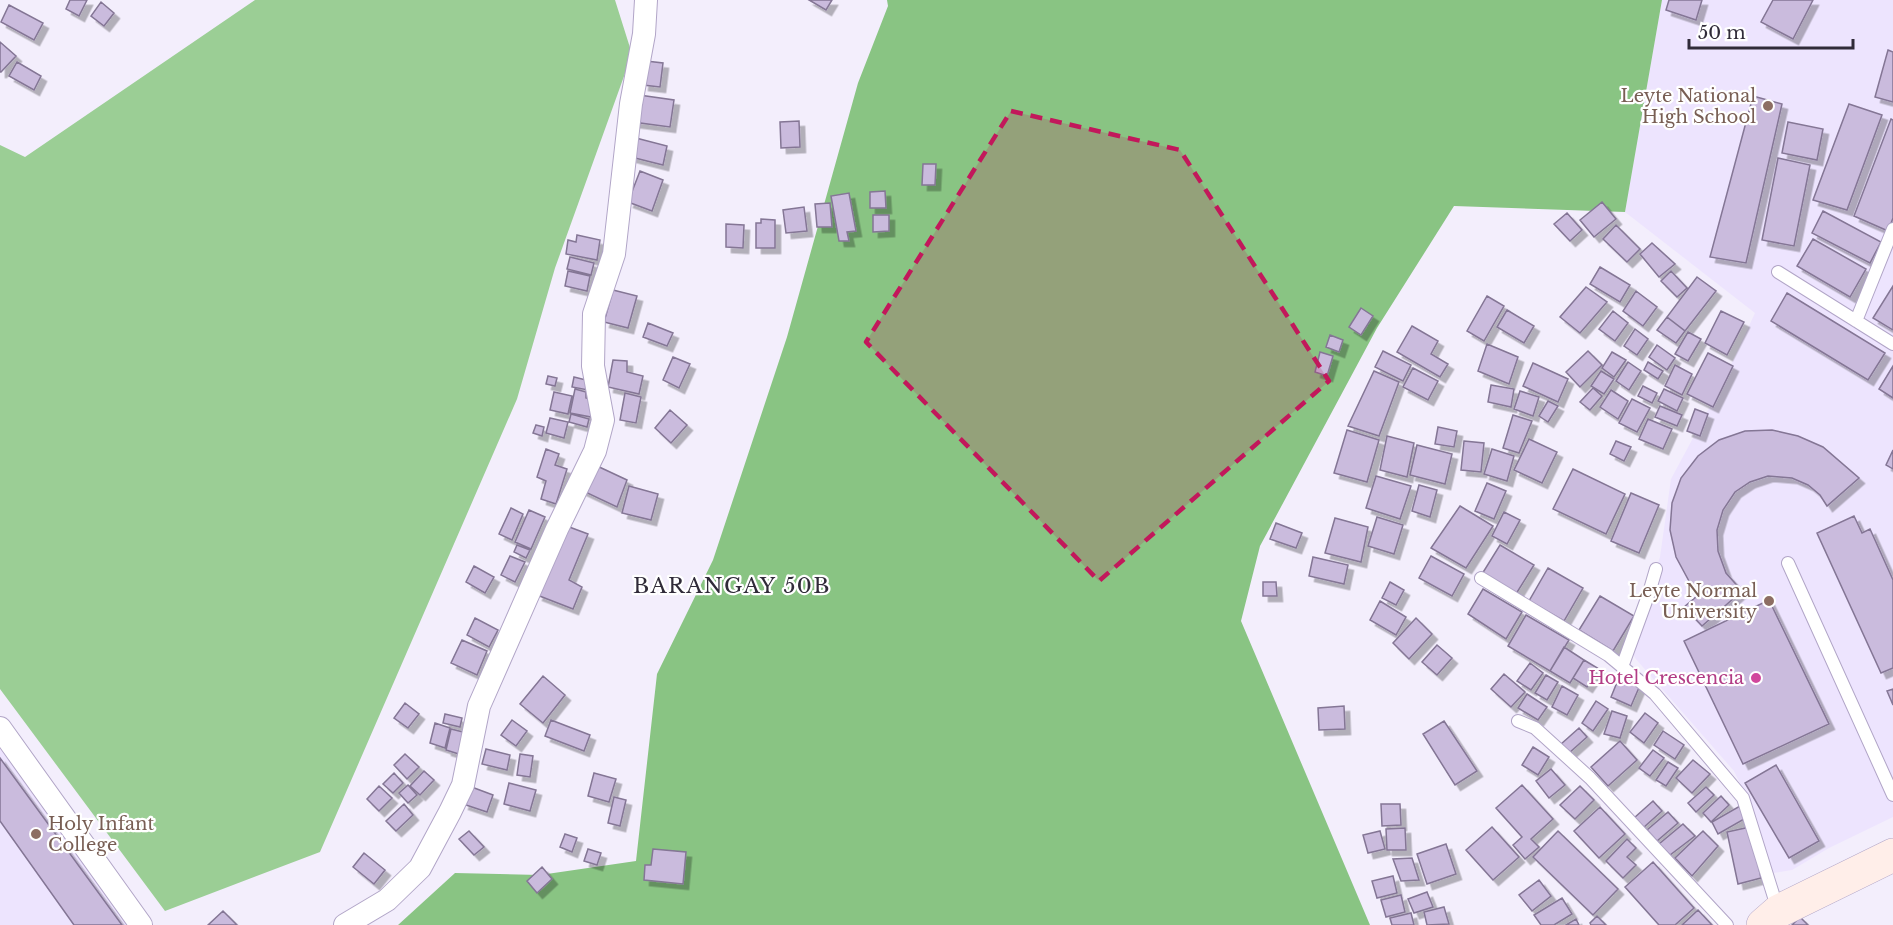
<svg xmlns="http://www.w3.org/2000/svg" width="1893" height="925" viewBox="0 0 1893 925" font-family="'Libre Baskerville',serif">
<defs>
<filter id="shadow"><feDropShadow dx="5.5" dy="5.5" stdDeviation="0" flood-color="#0004"/></filter>
</defs>
<rect width="100%" height="100%" fill="#f3eefc"/>
<!-- built -->
<path fill="#ede4fe" d="M1662 0H1893V817L1829 848 1792 870 1773 873 1751 806 1734 771 1635 658 1630 646 1660 557 1671 479 1722 384 1755 313 1625 212Z
M0 744 145 925H0Z"/>
<!-- green -->
<path fill="#9bce95" d="M255 0H615L632 54 555 268 517 399 320 852 165 911 0 689V145L25 157Z"/>
<!-- forest -->
<path fill="#89c483" d="M887 0H1662L1625 212 1454 206 1377 328 1260 546 1241 621 1370 925H398L455 873 540 875 636 861 657 674 713 560 787 337 858 83 888 6Z"/>
<!-- building -->
<path fill="#cabbdd" stroke="#847695" stroke-width="1.5" filter="url(#shadow)" d="M70 0H87L79 16 66 9Z
M809 0H832L826 10Z
M1669 0H1702L1696 20 1666 10Z
M1773 0H1813L1793 39 1761 22Z
M101 2 114 13 104 26 91 16Z
M9 5 43 23 34 40 1 22Z
M0 42 16 56 1 72H0Z
M1888 50 1893 52V102L1875 97Z
M646 61 663 63 660 87 643 85Z
M17 62 41 76 34 90 9 76Z
M639 95 674 100 670 127 633 122Z
M1753 96 1782 104 1746 263 1710 257Z
M1849 104 1882 115 1847 210 1813 200Z
M1891 119 1893 120V218L1888 231 1854 216Z
M799 121 800 147 781 148 780 122Z
M1788 122 1823 129 1817 160 1782 153Z
M636 138 667 146 663 165 631 157Z
M1778 158 1810 165 1794 246 1762 240Z
M923 164H936L935 185H922Z
M640 171 663 180 652 211 628 202Z
M885 191 886 208H870V192Z
M849 193 856 231 847 232 849 241H839L831 196Z
M1602 202 1616 219 1594 237 1580 220Z
M830 203 832 227H817L815 204Z
M804 207 807 231 786 233 783 210Z
M1823 211 1881 242 1870 263 1812 233Z
M1567 213 1582 230 1570 241 1554 224Z
M873 215H889V231L873 232Z
M761 219 775 220V248H756V223H761Z
M726 224 744 225 743 248 726 247Z
M1616 225 1640 249 1627 262 1603 239Z
M577 235 600 240 597 260 566 254 568 240 576 242Z
M1813 239 1866 269 1850 297 1797 266Z
M1652 243 1675 264 1659 277 1640 254Z
M570 257 594 263 591 275 567 269Z
M1600 267 1630 285 1620 302 1590 284Z
M568 271 590 276 587 291 565 286Z
M1671 271 1687 288 1677 297 1661 281Z
M1697 277 1716 291 1685 331 1667 317Z
M1893 286V330L1873 318Z
M1586 287 1607 302 1580 333 1560 317Z
M613 290 637 296 628 328 604 322Z
M1636 291 1657 307 1643 326 1623 311Z
M1787 293 1885 353 1868 380 1771 321Z
M1487 296 1504 306 1484 341 1467 331Z
M1361 308 1373 316 1361 335 1349 327Z
M1507 310 1534 326 1524 343 1497 327Z
M1613 311 1628 323 1615 341 1599 329Z
M1721 311 1744 322 1727 355 1705 343Z
M1667 317 1685 331 1676 343 1657 330Z
M648 323 673 333 667 346 643 337Z
M1412 326 1438 341 1431 354 1448 364 1440 377 1397 352Z
M1635 329 1648 339 1637 355 1624 346Z
M1688 332 1701 339 1688 361 1675 354Z
M1330 335 1343 340 1339 352 1326 347Z
M1487 344 1518 357 1509 384 1478 371Z
M1657 345 1675 358 1667 370 1649 357Z
M1383 351 1411 365 1403 381 1375 367Z
M1588 351 1602 365 1580 387 1566 372Z
M1320 352 1333 356 1327 376 1315 372Z
M1612 352 1626 360 1614 377 1602 368Z
M1708 353 1733 366 1713 407 1687 394Z
M673 357 690 364 679 388 663 380Z
M613 360 627 361V372L643 376 639 394 608 387Z
M1628 362 1641 371 1629 390 1616 381Z
M1648 362 1663 371 1658 379 1644 370Z
M1533 363 1568 379 1558 402 1523 386Z
M1675 365 1692 374 1682 395 1665 386Z
M1893 366V398L1879 389Z
M1413 368 1438 381 1428 400 1403 387Z
M1374 371 1399 382 1379 436 1348 426Z
M1601 371 1614 379 1604 394 1591 386Z
M548 376 557 378 555 386 546 384Z
M574 377 590 381 588 390 572 387Z
M1491 385 1514 389 1511 407 1488 402Z
M1643 386 1657 393 1652 403 1638 396Z
M1593 388 1602 396 1590 410 1580 402Z
M575 389 586 392V398L594 400 591 417 570 413Z
M1664 389 1683 398 1677 411 1658 401Z
M1611 390 1628 401 1618 419 1600 407Z
M1520 391 1539 397 1533 416 1514 409Z
M554 392 572 396 568 414 550 410Z
M625 393 641 397 636 423 620 420Z
M1632 399 1650 408 1637 432 1619 423Z
M1548 401 1558 406 1548 422 1539 416Z
M1660 406 1682 415 1677 426 1655 417Z
M1695 409 1708 414 1700 436 1687 431Z
M670 410 687 425 671 443 655 428Z
M571 414 589 419 587 427 569 422Z
M1513 415 1532 421 1519 453 1503 448Z
M550 418 568 422 564 438 546 433Z
M1648 419 1672 429 1663 449 1639 439Z
M536 425 544 427 542 436 533 433Z
M1438 427 1457 431 1454 447 1435 444Z
M1347 430 1379 440 1367 482 1334 473Z
M1772 430 1798 436 1823 447 1859 478 1827 506 1820 495 1808 485 1792 478 1768 476 1750 482 1735 492 1723 510 1717 530 1718 551 1726 573 1742 591 1702 626 1684 607 1697 596 1676 557 1670 530 1672 503 1681 478 1698 456 1719 440 1745 431Z
M1387 436 1414 443 1407 477 1380 470Z
M1529 439 1557 452 1542 483 1514 470Z
M1464 441 1484 443 1481 472 1461 470Z
M1616 441 1631 447 1624 461 1610 454Z
M1417 445 1452 454 1445 484 1410 475Z
M546 449 559 454 555 465 567 469 556 504 541 499 546 481 537 477Z
M1492 449 1514 456 1507 481 1484 474Z
M1893 450V469L1886 465Z
M595 465 627 480 617 507 581 490Z
M1573 469 1625 494 1606 534 1553 509Z
M1376 476 1411 486 1400 519 1366 508Z
M1487 483 1506 491 1494 519 1475 511Z
M1419 485 1437 490 1430 517 1412 511Z
M629 486 658 494 651 520 622 513Z
M1631 493 1659 505 1639 553 1611 541Z
M1460 506 1493 526 1466 568 1431 548Z
M511 508 523 514 512 540 499 534Z
M529 510 545 517 531 549 515 542Z
M1504 512 1520 520 1507 544 1492 536Z
M1854 516 1862 533 1870 529 1893 580V668L1881 673 1817 533Z
M1377 517 1403 525 1394 554 1368 546Z
M1335 518 1368 527 1361 562 1325 553Z
M1276 523 1302 533 1296 548 1270 539Z
M564 525 588 534 569 580 582 587 573 609 537 595Z
M517 545 530 550 526 558 514 552Z
M1500 545 1534 565 1516 594 1482 574Z
M510 556 525 562 515 582 501 575Z
M1431 556 1464 574 1452 596 1419 578Z
M1313 557 1348 565 1344 584 1309 576Z
M474 566 494 577 485 593 466 582Z
M1548 568 1583 588 1564 621 1529 601Z
M1263 582H1276L1277 596H1263Z
M1390 582 1404 590 1396 605 1382 598Z
M1483 589 1522 612 1506 639 1468 614Z
M1600 596 1634 616 1613 651 1579 630Z
M1769 600 1829 724 1743 764 1684 641Z
M1380 601 1406 617 1396 635 1370 620Z
M1526 615 1569 640 1550 671 1508 646Z
M475 618 498 630 489 647 467 635Z
M1416 618 1432 634 1409 659 1393 643Z
M462 640 487 651 477 675 451 663Z
M1437 645 1452 658 1437 675 1422 662Z
M1564 647 1584 660 1570 683 1550 671Z
M1584 660 1599 669 1587 687 1573 678Z
M1530 663 1543 673 1531 690 1517 681Z
M1504 674 1525 692 1511 707 1491 689Z
M1546 675 1558 682 1547 700 1535 693Z
M1620 675 1641 683 1631 706 1611 697Z
M543 676 565 695 543 723 520 704Z
M1562 686 1578 695 1567 715 1552 707Z
M1893 689V705L1887 691Z
M1527 694 1547 707 1538 720 1518 708Z
M1596 701 1608 709 1593 731 1582 723Z
M405 703 419 714 408 728 394 718Z
M1344 706 1345 729 1319 730 1318 708Z
M1612 711 1627 716 1620 738 1604 734Z
M1645 713 1658 723 1644 743 1630 732Z
M445 714 462 718 460 727 443 723Z
M512 720 527 731 516 746 501 735Z
M551 720 590 735 584 751 545 736Z
M1444 721 1477 771 1455 785 1423 734Z
M435 723 450 728 445 748 430 743Z
M1579 728 1587 737 1569 753 1560 745Z
M451 729 467 733 462 755 446 750Z
M1663 731 1684 745 1675 759 1654 745Z
M1620 741 1637 760 1608 786 1591 767Z
M1533 747 1549 757 1538 775 1522 765Z
M486 749 510 755 507 770 482 764Z
M1653 750 1664 758 1650 776 1639 768Z
M405 754 419 767 407 779 394 765Z
M520 754 533 756 530 777 517 775Z
M0 758 122 925H74L0 821Z
M1693 760 1710 774 1692 793 1676 778Z
M1668 762 1678 768 1666 786 1656 780Z
M1776 765 1819 841 1789 858 1745 783Z
M1551 769 1565 785 1549 798 1536 781Z
M424 771 434 780 420 795 410 786Z
M394 773 403 783 393 793 383 784Z
M594 773 616 779 609 802 588 796Z
M509 783 536 790 530 811 504 804Z
M408 785 417 795 408 803 399 793Z
M1522 785 1553 819 1531 839 1539 847 1525 859 1513 845 1522 837 1496 808Z
M379 786 392 798 379 811 367 799Z
M469 786 493 795 487 812 463 804Z
M1580 786 1594 800 1575 819 1560 805Z
M1706 787 1714 795 1696 812 1688 803Z
M1721 796 1729 805 1711 822 1703 813Z
M614 797 626 800 620 826 608 823Z
M1653 801 1662 811 1643 828 1634 818Z
M404 804 413 815 396 831 386 821Z
M1381 804H1400L1401 825 1382 826Z
M1740 806 1746 818 1718 834 1712 822Z
M1600 807 1625 834 1599 858 1574 831Z
M1668 812 1678 823 1657 841 1647 830Z
M1683 824 1695 836 1670 855 1659 844Z
M1492 827 1519 857 1493 880 1466 850Z
M1750 827 1761 878 1738 884 1727 832Z
M1405 828 1406 850H1387L1386 829Z
M469 831 484 847 474 855 459 839Z
M1380 831 1385 849 1368 853 1363 835Z
M1558 831 1618 889 1593 915 1533 857Z
M1703 831 1718 846 1692 876 1675 858Z
M565 834 577 838 572 852 560 847Z
M1627 839 1636 848 1627 857 1636 865 1623 878 1606 861Z
M1446 844 1456 874 1427 884 1417 854Z
M588 849 601 853 597 865 584 861Z
M653 849 686 852 683 884 644 880 645 865H651Z
M364 853 385 870 374 884 353 867Z
M1412 858 1419 880 1401 881 1393 859Z
M1653 862 1694 908 1675 925H1659L1625 887Z
M542 867 552 879 537 893 527 881Z
M1393 876 1397 893 1377 898 1372 881Z
M1539 880 1551 896 1532 911 1519 895Z
M1427 892 1433 907 1414 913 1408 899Z
M1401 895 1405 912 1386 917 1381 900Z
M1562 898 1572 914 1554 925H1541L1534 915Z
M1444 907 1449 924 1427 925 1424 912Z
M1698 910 1712 925H1682Z
M223 911 237 925H208Z
M1411 913 1414 925H1392L1390 918Z
M1597 916 1606 925H1591L1590 923Z
M1800 917 1808 925H1792Z
M1576 919 1579 925H1566Z"/>
<g fill="none" stroke-linecap="round" stroke-linejoin="round">
<!-- lane casing -->
<g stroke="#b1a5c7" stroke-width="14">
<path id="lane" d="M1778 272 1893 344
M1856 321 1893 229
M1788 563 1893 795
M1481 578 1608 655 1655 694 1743 798 1778 910
M1622 667 1649 593 1656 569
M1518 721 1535 728 1590 778 1727 925"/>
</g>
<!-- street casing -->
<g stroke="#b1a5c7" stroke-width="24">
<path id="street" d="M0 728 141 925
M345 925 387 900 420 868 450 812 463 785 479 706 557 529 595 451 603 420 593 366 594 314 614 254 631 104 644 34 646 0"/>
</g>
<!-- secondary casing -->
<g stroke="#b1a5c7" stroke-width="34">
<path id="secondary" d="M1763 925 1779 911 1893 855"/>
</g>
<!-- lane -->
<use href="#lane" stroke="#fff" stroke-width="12"/>
<!-- street -->
<use href="#street" stroke="#fff" stroke-width="22"/>
<!-- secondary -->
<use href="#secondary" stroke="#ffeee9" stroke-width="33"/>
</g>
<!-- marked area -->
<path fill="#c2185b" fill-opacity="0.2" stroke="#c2185b" stroke-width="4.5" stroke-dasharray="12 8" stroke-linejoin="round" d="M1011 111 1180 150 1329 381 1099 581 866 342Z"/>
<!-- markers -->
<g fill="#8d6e63" stroke="#fff" stroke-width="2">
<circle cx="1768" cy="106" r="6"/>
<circle cx="1769" cy="601" r="6"/>
<circle cx="36" cy="834" r="6"/>
</g>
<circle fill="#d1479c" stroke="#fff" stroke-width="2" cx="1756" cy="678" r="6"/>
<g text-anchor="middle" stroke-width="4.5" stroke-linejoin="round" paint-order="stroke">
<!-- education labels -->
<g font-size="18" fill="#785e54" stroke="#fff" text-anchor="end">
<text x="1756" y="102">Leyte National<tspan x="1756" dy="21">High School</tspan></text>
<text x="1757" y="597">Leyte Normal<tspan x="1757" dy="21">University</tspan></text>
<text x="48" y="830" text-anchor="start">Holy Infant<tspan x="48" dy="21">College</tspan></text>
</g>
<!-- hotel labels -->
<g font-size="18" fill="#b23c85" stroke="#fff" text-anchor="end">
<text x="1744" y="684">Hotel Crescencia</text>
</g>
<!-- quarter labels -->
<g font-size="21" letter-spacing="1.5" fill="#302b39" stroke="#fff">
<text x="732" y="593">BARANGAY 50B</text>
</g>
</g>
<!-- scale -->
<path d="M1689 39v9h164v-9" fill="none" stroke="#302b39" stroke-width="3"/>
<text x="1698" y="39" font-size="18" fill="#302b39" stroke="#ffffff" stroke-width="4.5" paint-order="stroke">50 m</text>
</svg>
